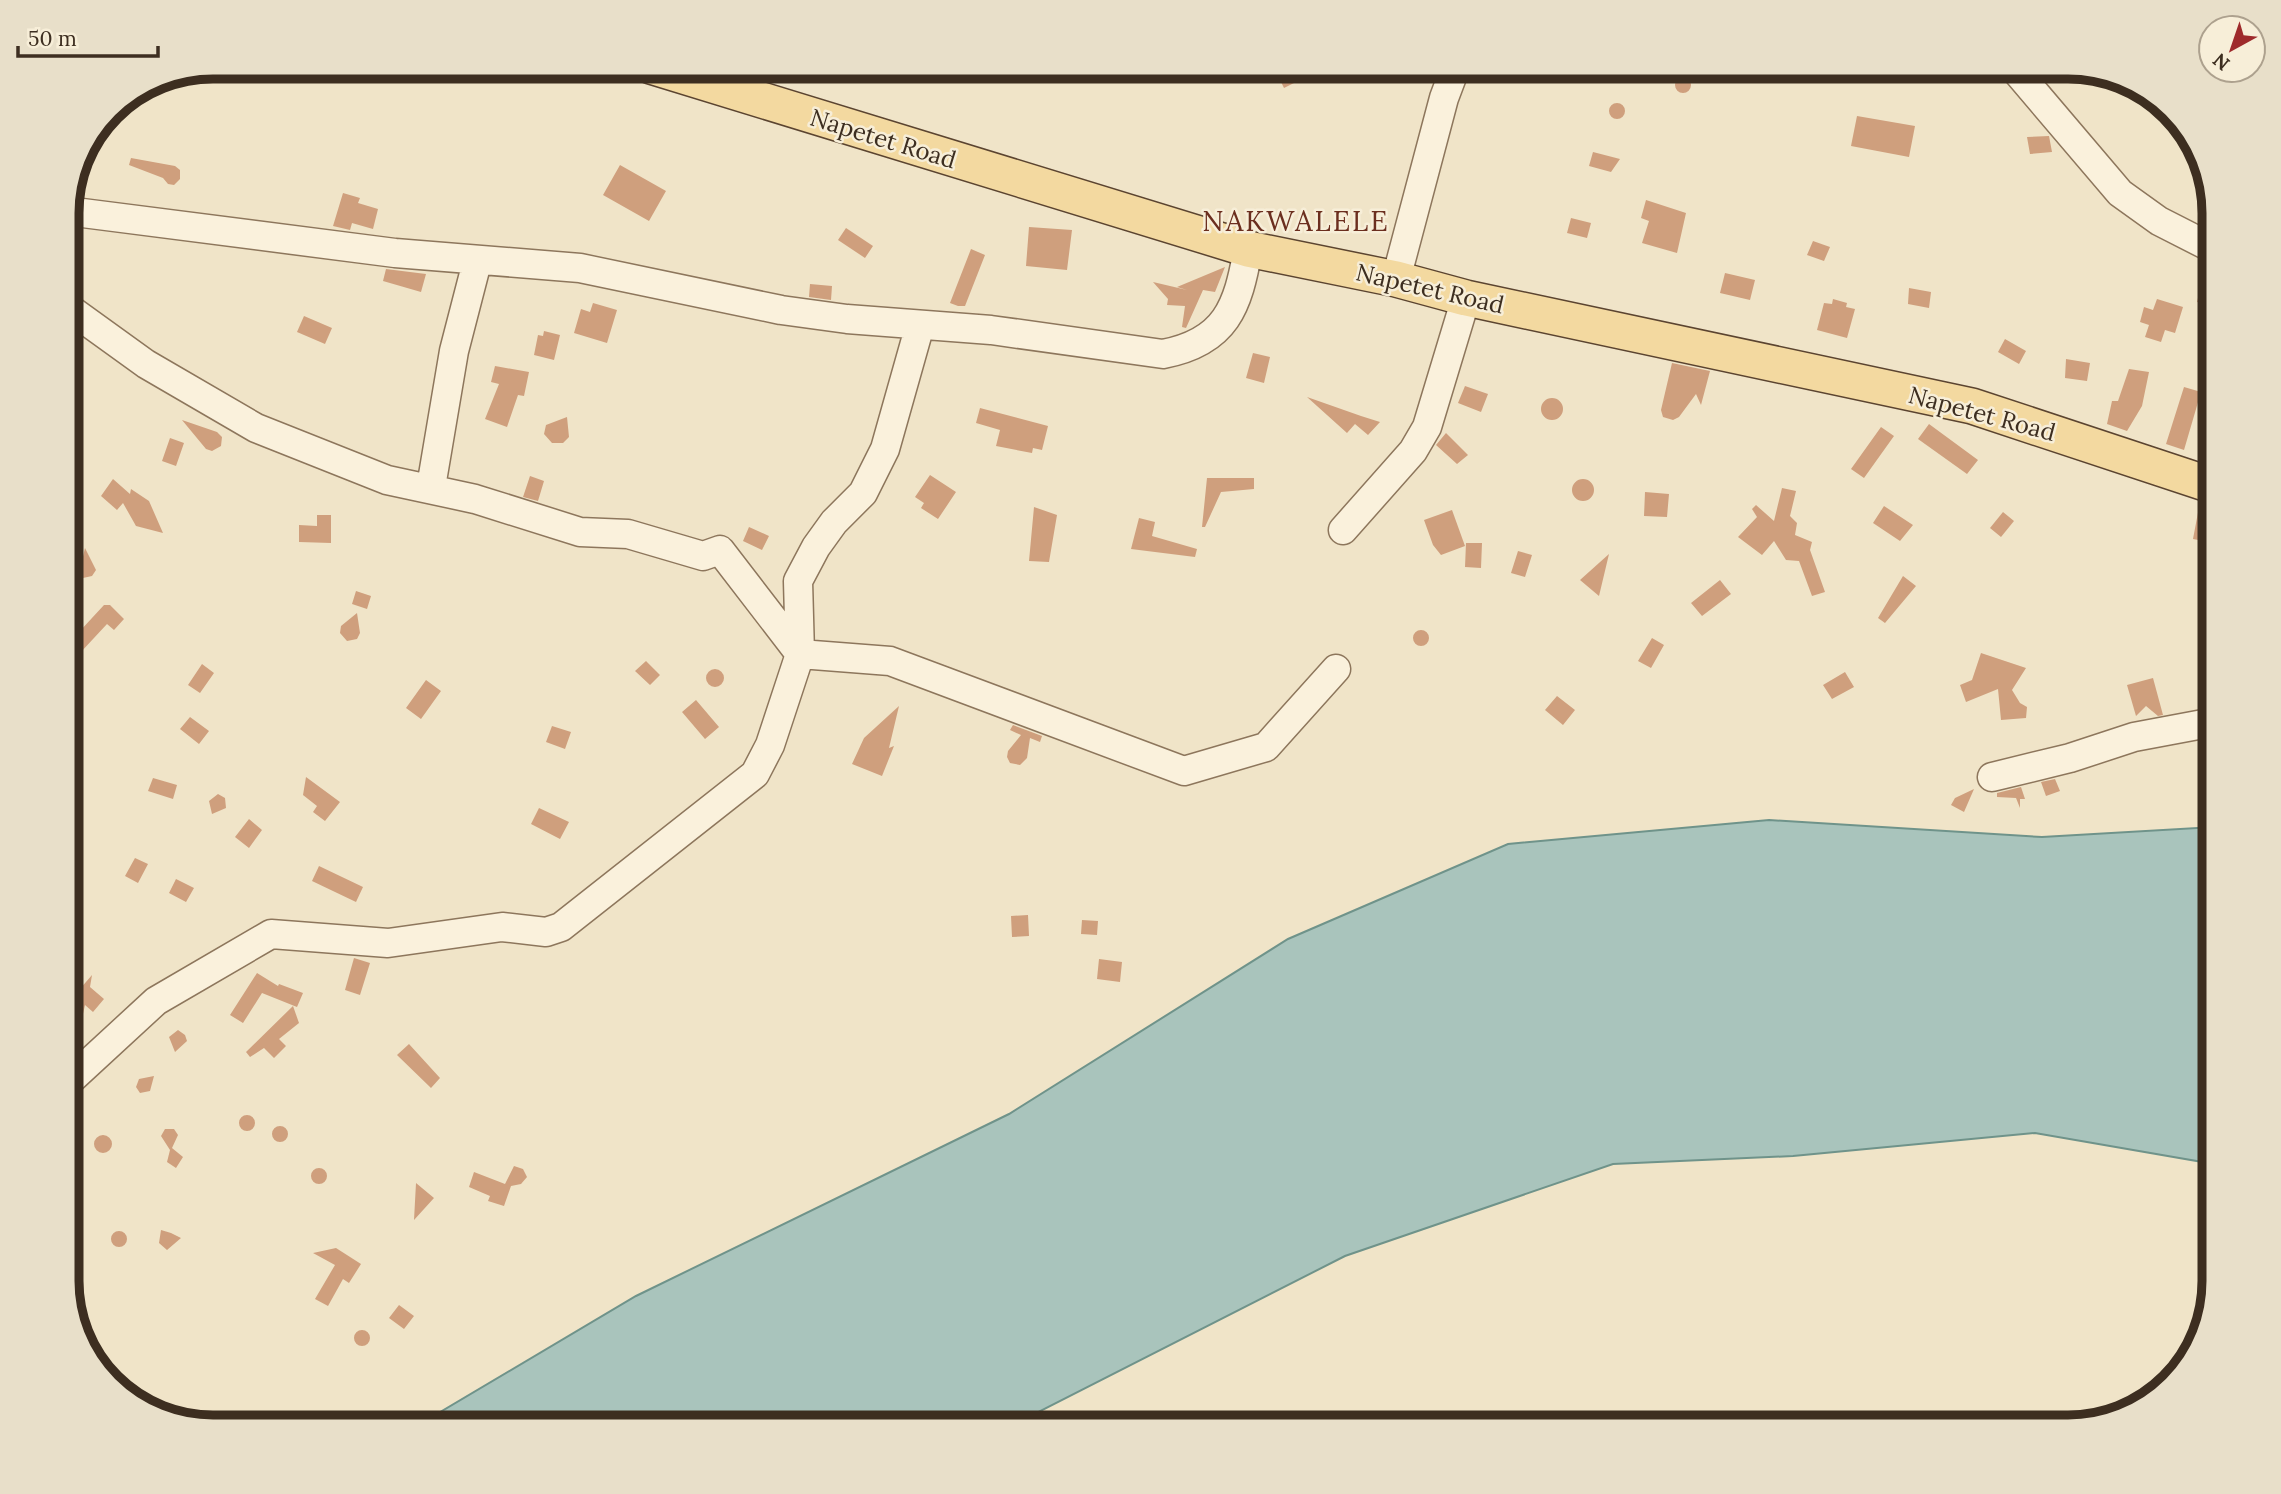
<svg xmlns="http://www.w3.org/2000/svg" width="2281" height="1494" viewBox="0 0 2281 1494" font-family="Lora,serif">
<rect width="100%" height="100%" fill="#f0e4c8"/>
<!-- water -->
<path fill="#a9c4bc" stroke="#6f938a" stroke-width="2" d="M1769 820 2042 837 2214 827V1164L2035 1133 1793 1156 1613 1164 1345 1256 1009 1427H415L636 1296 1009 1114 1288 939 1508 844Z"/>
<!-- building -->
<path fill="#cf9f7d" d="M1273 66H1300L1306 77 1284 88Z
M1675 85a8 8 0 1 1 16 0a8 8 0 1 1-16 0Z
M1609 111a8 8 0 1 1 16 0a8 8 0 1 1-16 0Z
M1857 116 1915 126 1909 157 1851 146Z
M2049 136 2052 152 2030 154 2027 137Z
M1593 152 1620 159 1611 172 1589 166Z
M131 158 175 166 180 170V179L174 185 168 184 163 178 129 165Z
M620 165 666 191 649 221 603 195Z
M343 193 360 198 358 203 378 209 373 229 352 223 350 230 333 226Z
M1646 200 1686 213 1677 253 1642 243 1649 221 1641 218Z
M1571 218 1591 223 1587 238 1567 233Z
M1029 227 1072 230 1067 270 1026 266Z
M846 228 873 246 865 258 838 240Z
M1813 241 1830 247 1824 261 1807 255Z
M971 249 985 255 965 306H958L950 303Z
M1225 267 1215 292 1203 290 1186 328 1182 327 1185 306 1167 305 1168 299 1153 282 1187 290 1177 287Z
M386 269 426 274 421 292 383 281Z
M1725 273 1755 280 1750 300 1720 293Z
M810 284 832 286 831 300 809 297Z
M2201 286 2214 290V306L2197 302Z
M1909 288 1931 292 1929 308 1908 304Z
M1833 299 1847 303 1846 307 1855 309 1847 338 1817 330 1824 303 1832 304Z
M2157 299 2183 307 2175 333 2165 330 2161 342 2145 337 2149 325 2140 322 2144 307 2153 310Z
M593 303 617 310 607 343 574 333 581 309 590 312Z
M304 316 332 328 325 344 297 332Z
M544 331 560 335 554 360 534 355 538 335 543 336Z
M2005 339 2026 351 2019 364 1998 352Z
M1253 353 1270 357 1264 383 1246 378Z
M2066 359 2090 363 2087 381 2065 378Z
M1672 363 1710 371 1701 405 1696 394 1679 417 1673 420 1663 417 1661 410Z
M495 366 529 372 524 396 518 395 507 427 485 419 499 384 491 382Z
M2129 369 2149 372 2142 406 2127 431 2107 424 2112 401H2118Z
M1465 386 1488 394 1481 412 1458 403Z
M2184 387 2201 392 2184 450 2166 444Z
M1307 397 1361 416 1380 422 1368 435 1355 424 1347 433Z
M1541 409a11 11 0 1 1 22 0a11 11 0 1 1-22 0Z
M980 408 1048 426 1042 450 1033 448 1032 453 996 446 1000 430 976 423Z
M567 417 569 437 563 443H552L544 434 546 425Z
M182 420 217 432 222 437 221 446 212 451 206 449Z
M1929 424 1978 460 1967 474 1918 439Z
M1881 427 1894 436 1864 478 1851 469Z
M1446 433 1468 455 1457 464 1436 445Z
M170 438 184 443 176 466 162 461Z
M930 475 956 492 938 519 921 508 924 503 915 497Z
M530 476 544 481 538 501 523 497Z
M1207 478H1254V489L1221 492 1205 527H1202Z
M113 479 130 494 131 489 149 501 163 533 136 526 123 503 117 510 101 496Z
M1572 490a11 11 0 1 1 22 0a11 11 0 1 1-22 0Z
M1782 488 1796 491 1790 516 1797 523 1795 535 1812 542 1810 550 1825 592 1812 596 1799 561 1786 560 1774 541 1762 555 1738 537 1757 517 1752 509 1756 505 1774 521Z
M1645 492 1669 494 1667 517 1644 516Z
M2200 502 2214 506V543L2193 539Z
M1884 506 1913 525 1900 541 1873 523Z
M1034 507 1057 515 1049 562 1029 561Z
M1452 510 1465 546 1441 555 1433 545 1424 520Z
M2003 512 2014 521 2001 537 1990 528Z
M317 515H331V543L299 542V525L317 526Z
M1139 518 1155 522 1152 536 1197 549 1195 557 1131 549Z
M749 527 769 536 762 550 743 541Z
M1466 543H1482L1481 568 1465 567Z
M85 548 96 570 92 576 83 578 80 569Z
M1518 551 1532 555 1525 577 1511 573Z
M1609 554 1599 596 1580 580Z
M1903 576 1916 586 1885 623 1878 618Z
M1720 580 1731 594 1702 616 1691 603Z
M356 591 371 596 367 609 352 604Z
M104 605H110L124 619 114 630 107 624 67 667V645Z
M357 613 360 633 357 639 347 641 340 633 341 626Z
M1413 638a8 8 0 1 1 16 0a8 8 0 1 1-16 0Z
M1652 638 1664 645 1651 668 1638 661Z
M1981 653 2026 668 2012 690 2020 703 2027 707 2026 718 2001 720 1998 689 1966 702 1960 685 1972 680Z
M646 661 660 675 650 685 635 671Z
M202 664 214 673 200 693 188 685Z
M706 678a9 9 0 1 1 18 0a9 9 0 1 1-18 0Z
M1845 672 1854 687 1832 699 1823 685Z
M2153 678 2163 715 2158 716 2146 706 2136 716 2127 685Z
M426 680 441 691 421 719 406 708Z
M1557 696 1575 710 1563 725 1545 710Z
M696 700 719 727 705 739 682 712Z
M899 706 889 748 894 746 882 776 852 764 864 738Z
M190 717 209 731 199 744 180 729Z
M1013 725 1042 736 1040 742 1030 738 1027 758 1020 765 1010 763 1007 757 1008 751 1021 735 1010 730Z
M552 726 571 732 565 749 546 742Z
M306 777 340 802 325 821 313 812 317 806 303 795Z
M153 778 177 785 173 799 148 791Z
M2055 779 2060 791 2046 796 2041 782Z
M2021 787 2025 799H2020V808L2016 798 1997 797V793Z
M1974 789 1964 812 1951 805 1955 798Z
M218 794 225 798 226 808 212 814 209 801Z
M539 808 569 822 560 839 531 824Z
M249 819 262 830 249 848 235 837Z
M135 858 148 864 138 883 125 876Z
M319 866 363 887 356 902 312 881Z
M176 879 194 888 186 902 169 893Z
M1028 915 1029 936 1012 937 1011 916Z
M1082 920 1098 921 1097 935 1081 934Z
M354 958 370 963 360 995 345 990Z
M1099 959 1122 962 1120 982 1097 979Z
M257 973 278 986 279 984 303 993 297 1007 262 993 243 1023 230 1015Z
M92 975 90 987 104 999 93 1012 85 1005 74 1054 67 1057V1004Z
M293 1006 299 1023 279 1039 286 1046 274 1058 264 1048 250 1057 246 1052Z
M178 1030 185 1035 187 1041 175 1052 169 1037Z
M409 1044 440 1078 431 1088 397 1055Z
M154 1076 150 1091 140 1093 136 1087 139 1079Z
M239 1123a8 8 0 1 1 16 0a8 8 0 1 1-16 0Z
M272 1134a8 8 0 1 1 16 0a8 8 0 1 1-16 0Z
M165 1129H174L178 1135 172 1148 183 1157 176 1168 167 1162 170 1150 161 1136Z
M94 1144a9 9 0 1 1 18 0a9 9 0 1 1-18 0Z
M514 1166 523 1169 527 1177 521 1184 511 1186 504 1206 488 1201 490 1196 469 1187 474 1172 505 1184Z
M311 1176a8 8 0 1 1 16 0a8 8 0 1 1-16 0Z
M416 1183 434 1198 414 1220Z
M161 1230 171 1233 181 1238 167 1250 159 1243Z
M111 1239a8 8 0 1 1 16 0a8 8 0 1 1-16 0Z
M336 1248 361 1264 349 1283 343 1279 328 1306 315 1299 335 1265 313 1253Z
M399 1305 414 1316 404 1329 389 1318Z
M354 1338a8 8 0 1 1 16 0a8 8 0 1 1-16 0Z"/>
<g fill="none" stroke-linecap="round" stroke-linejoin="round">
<!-- minor casing -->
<g stroke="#8d765c" stroke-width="31">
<path id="minor" d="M2012 66 2120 193 2159 221 2214 249
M730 92 735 66
M67 211 395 253 580 268 781 310 847 319 991 330 1163 354C1226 342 1238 307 1248 249
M1396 279 1444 98 1456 66
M67 307 146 364 256 428 387 480 475 499 580 532 628 534 703 556 720 550 800 654 890 661 1184 771 1266 747 1336 669
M431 487 454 351 477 262
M1343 530 1413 451 1427 427 1466 298
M1992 777 2070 758 2134 737 2214 722
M67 1083 156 1001 271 934 388 943 502 927 546 932 561 927 755 774 770 745 800 654 798 581 816 547 834 522 863 493 885 449 920 325"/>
</g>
<!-- major casing -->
<g stroke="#5b4430" stroke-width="38">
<path id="major" d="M651 66 1248 249 1396 279 1466 298 1972 406 2214 486"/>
</g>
<!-- minor -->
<use href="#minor" stroke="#faf1dc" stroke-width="28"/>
<!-- major -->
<use href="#major" stroke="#f3d9a0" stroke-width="35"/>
</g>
<g text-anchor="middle" stroke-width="5" stroke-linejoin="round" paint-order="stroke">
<!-- street labels -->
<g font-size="24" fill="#3d2e20" stroke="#f7eed8">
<text transform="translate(883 139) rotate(17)" y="8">Napetet Road</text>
<text transform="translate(1430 289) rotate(13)" y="8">Napetet Road</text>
<text transform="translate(1982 414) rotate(15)" y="8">Napetet Road</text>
</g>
<!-- quarter labels -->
<g font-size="28" letter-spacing="2" fill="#6b2e1e" stroke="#f7eed8">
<text x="1296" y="231">NAKWALELE</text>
</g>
</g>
<!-- crop -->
<path d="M0 0H2281V1494H0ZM213 79H2068A134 134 0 0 1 2202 213V1281A134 134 0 0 1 2068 1415H213A134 134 0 0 1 79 1281V213A134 134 0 0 1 213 79Z" fill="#e8dfc9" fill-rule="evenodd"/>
<path fill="none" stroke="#3d2e20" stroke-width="9" d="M213 79H2068A134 134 0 0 1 2202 213V1281A134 134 0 0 1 2068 1415H213A134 134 0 0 1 79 1281V213A134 134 0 0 1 213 79Z"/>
<!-- north arrow -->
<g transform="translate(2232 49) rotate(220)"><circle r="33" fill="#f7eed8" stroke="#ada18e" stroke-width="2"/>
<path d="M0-5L12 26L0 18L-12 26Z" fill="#9e2a2b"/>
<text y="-10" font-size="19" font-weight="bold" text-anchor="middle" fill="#3d2e20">N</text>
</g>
<!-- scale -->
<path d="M18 46v10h140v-10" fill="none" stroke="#3d2e20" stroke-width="3.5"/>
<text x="28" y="46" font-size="21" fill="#3d2e20" stroke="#f7eed8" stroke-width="5" paint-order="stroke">50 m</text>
</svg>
